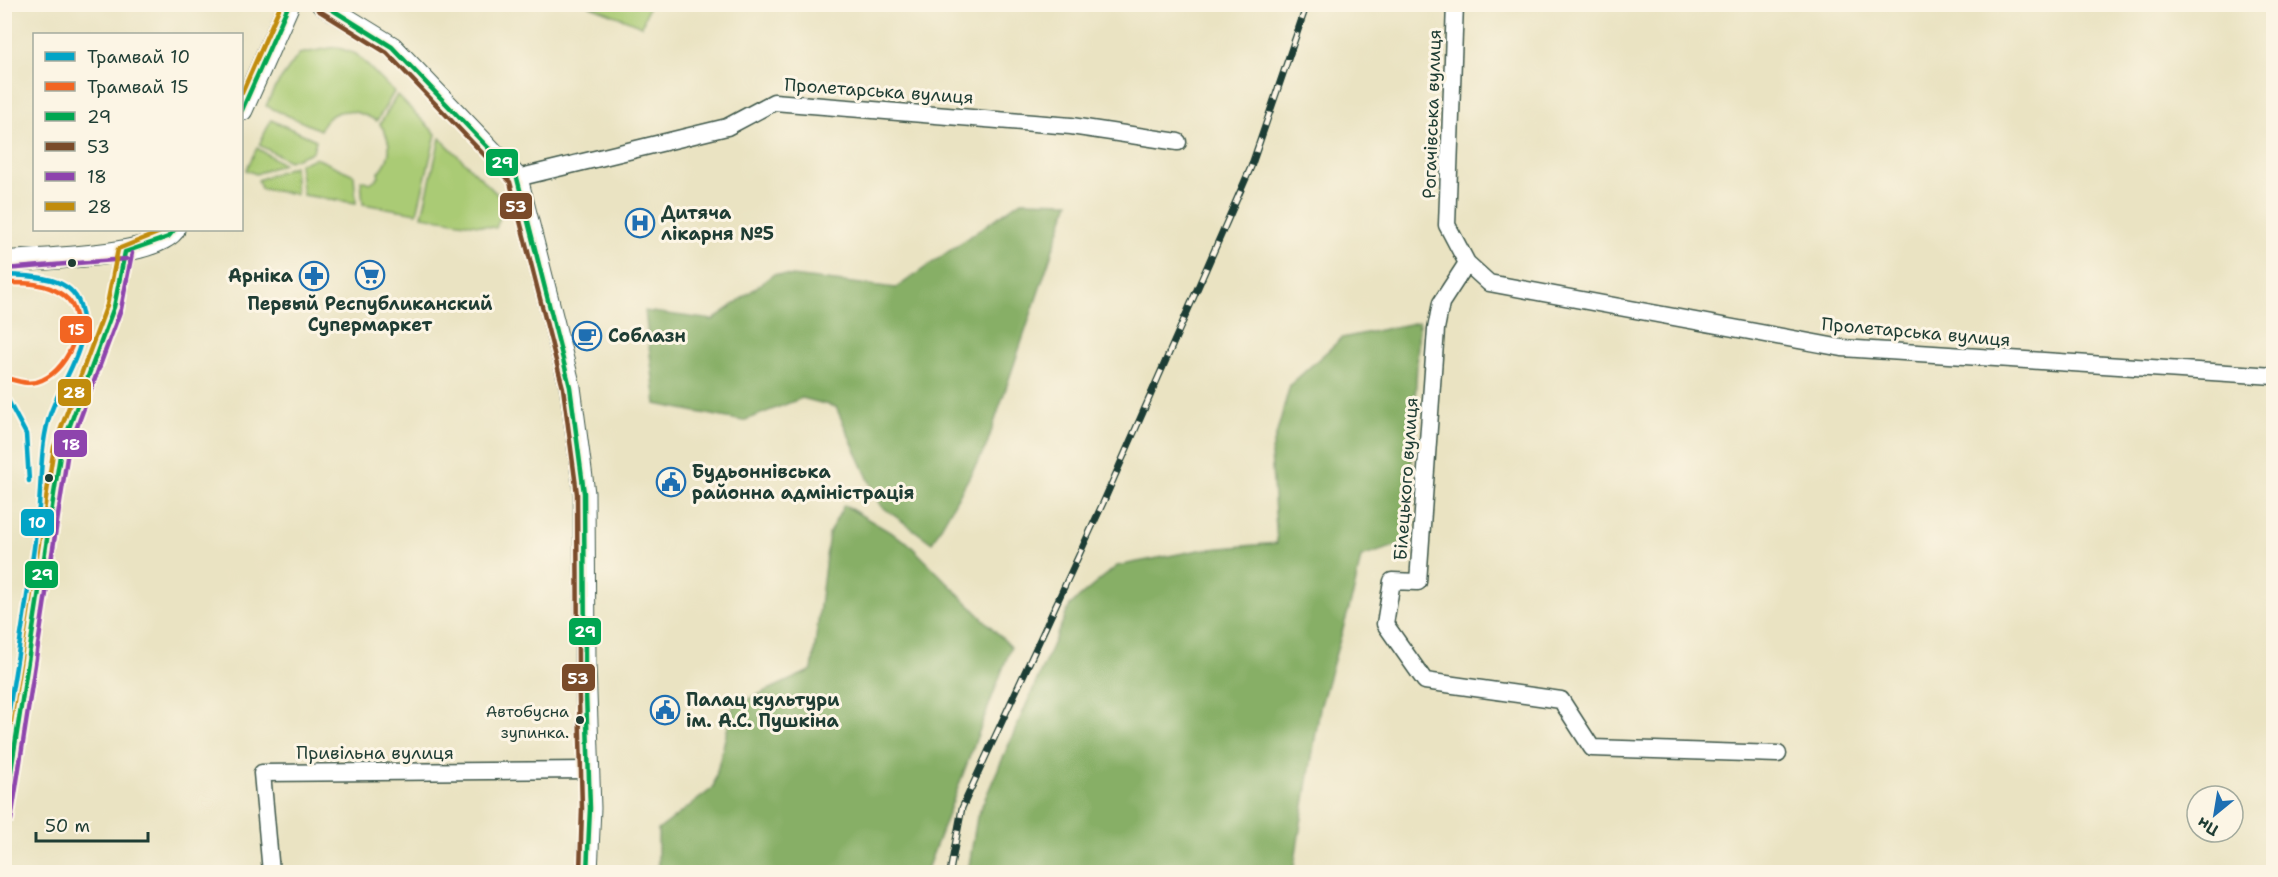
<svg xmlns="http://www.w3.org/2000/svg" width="2278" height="877" viewBox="0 0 2278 877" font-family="'Shantell Sans',sans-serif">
<rect width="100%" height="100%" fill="#fcf5e5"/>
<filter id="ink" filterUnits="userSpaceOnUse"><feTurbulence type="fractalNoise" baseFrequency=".0167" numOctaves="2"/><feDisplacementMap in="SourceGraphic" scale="12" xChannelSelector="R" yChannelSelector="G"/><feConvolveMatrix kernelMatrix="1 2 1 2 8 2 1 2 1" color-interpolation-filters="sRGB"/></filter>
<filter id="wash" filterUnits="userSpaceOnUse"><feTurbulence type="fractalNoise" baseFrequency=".008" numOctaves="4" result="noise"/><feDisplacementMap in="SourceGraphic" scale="24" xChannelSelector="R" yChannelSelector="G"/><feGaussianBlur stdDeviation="1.35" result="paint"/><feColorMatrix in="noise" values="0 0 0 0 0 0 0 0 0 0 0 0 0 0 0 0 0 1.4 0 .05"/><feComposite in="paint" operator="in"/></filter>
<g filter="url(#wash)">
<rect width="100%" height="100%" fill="#eae3c2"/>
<!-- green -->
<path fill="#aacb74" stroke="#648454" stroke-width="1.5" d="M588 5 649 4V5L642 26Z
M336 47 356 54 394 92 377 121C356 109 332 104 320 130L266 106 274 89 299 54Z
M397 95 436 134 417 213 363 204 361 180 370 183 379 177 378 173C393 158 392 141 380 124Z
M271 120 316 140 313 152 289 161 259 145Z
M440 138 499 196 503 209 496 228 422 216Z
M257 148 283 164 256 174 246 170Z
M316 158 354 175 356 203 303 195 299 164Z
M294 166 296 194 261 189 258 180Z"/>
<!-- forest -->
<path fill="#87af66" stroke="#53764d" stroke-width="1.5" d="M1021 201 1069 202 986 447 932 543 880 505 836 407 802 398 743 421 656 404 645 311 713 320 774 274 896 288Z
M1419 322 1408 542 1361 557 1354 591 1320 708 1293 872H968L977 817 1070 605 1117 566 1199 550 1277 543 1271 454 1290 385 1342 338Z
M844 505 907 542 1011 647 926 872H658V830L713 788 733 706 812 670 829 533Z"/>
</g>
<g filter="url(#ink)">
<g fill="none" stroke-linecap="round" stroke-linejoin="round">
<!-- minor casing -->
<g stroke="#3d5649" stroke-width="19">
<path id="minor" d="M1455 4 1447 225 1467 263 1489 283 1842 348 2274 376
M517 178 727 127 774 102 1071 126 1178 142
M1467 263 1441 303 1436 329 1418 582 1392 581 1385 624 1425 681 1561 700 1592 748 1778 754
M4 819 61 449 114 307 125 252
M271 872 262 773 589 770"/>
</g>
<!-- major casing -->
<g stroke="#3d5649" stroke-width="23">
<path id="major" d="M322 4 392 47 517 178 570 387 584 493 585 665 590 808 587 872
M242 110 289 4
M4 262C41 258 153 258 174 230"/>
</g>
<!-- minor -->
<use href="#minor" stroke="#fff" stroke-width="16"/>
<!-- major -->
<use href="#major" stroke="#fff" stroke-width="21"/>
<!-- tram -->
<path stroke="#1f3d34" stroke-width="1.5" d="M4 281 22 275"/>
<!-- rail casing -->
<g stroke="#1f3d34" stroke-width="7">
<path id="rail" d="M950 872 962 808 1103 503 1251 167 1307 4"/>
</g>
<!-- rail -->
<use href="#rail" stroke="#fcf5e5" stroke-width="4.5" stroke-dasharray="14" stroke-linecap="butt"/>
<!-- bus-1 casing -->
<g stroke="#fcf5e5" stroke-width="9">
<path id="bus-1" d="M323 4 392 47 517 178 570 387 584 493 585 665 590 808 587 872
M242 110 289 4
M125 252 168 237 174 230
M4 816 61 449 114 307 125 252"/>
</g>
<!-- bus-2 casing -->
<g stroke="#fcf5e5" stroke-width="9">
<path id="bus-2" d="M318 10 387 53 510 182 563 388 577 494 578 665 582 808 580 872"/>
</g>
<!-- bus-3 casing -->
<g stroke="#fcf5e5" stroke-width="9">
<path id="bus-3" d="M5 269 126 259
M11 820 68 451 121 309 132 253"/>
</g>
<!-- bus-4 casing -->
<g stroke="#fcf5e5" stroke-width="9">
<path id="bus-4" d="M242 93 281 4
M4 766 54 447 107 305 118 249 165 230"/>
</g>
<!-- bus-1 -->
<use href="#bus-1" stroke="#00a651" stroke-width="4.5"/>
<!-- bus-2 -->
<use href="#bus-2" stroke="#7a4b2a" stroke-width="4.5"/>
<!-- bus-3 -->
<use href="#bus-3" stroke="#8e44ad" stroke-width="4.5"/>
<!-- bus-4 -->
<use href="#bus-4" stroke="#c18c0d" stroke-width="4.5"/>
<!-- tram-1 casing -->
<g stroke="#fcf5e5" stroke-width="9">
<path id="tram-1" d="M4 275C30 276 70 275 80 305 94 346 58 383 48 421 39 455 42 491 37 525 28 598 15 670 4 742
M4 393 26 434 29 481"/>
</g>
<!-- tram-2 casing -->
<g stroke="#fcf5e5" stroke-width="9">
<path id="tram-2" d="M4 283C24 283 46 282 63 295 92 316 70 368 42 380 30 386 18 381 6 378"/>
</g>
<!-- tram-1 -->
<use href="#tram-1" stroke="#02a4c6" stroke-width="4.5"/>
<!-- tram-2 -->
<use href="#tram-2" stroke="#f26522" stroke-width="4.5"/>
</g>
</g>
<!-- icons -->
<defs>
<g id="hospital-ring" transform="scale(1.5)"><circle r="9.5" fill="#fcf5e5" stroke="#1f6fb2" stroke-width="1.5"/><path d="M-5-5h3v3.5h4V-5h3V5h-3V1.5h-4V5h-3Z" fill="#1f6fb2"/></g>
<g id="supermarket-ring" transform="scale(1.5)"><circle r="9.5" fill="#fcf5e5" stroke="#1f6fb2" stroke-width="1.5"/><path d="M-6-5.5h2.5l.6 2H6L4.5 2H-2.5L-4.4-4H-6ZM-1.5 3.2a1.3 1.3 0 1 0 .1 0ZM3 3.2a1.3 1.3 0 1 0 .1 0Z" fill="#1f6fb2"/></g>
<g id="pharmacy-ring" transform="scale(1.5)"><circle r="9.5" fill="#fcf5e5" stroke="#1f6fb2" stroke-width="1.5"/><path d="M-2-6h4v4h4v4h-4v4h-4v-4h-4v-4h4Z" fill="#1f6fb2"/></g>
<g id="cafe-ring" transform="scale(1.5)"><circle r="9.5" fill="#fcf5e5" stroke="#1f6fb2" stroke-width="1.5"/><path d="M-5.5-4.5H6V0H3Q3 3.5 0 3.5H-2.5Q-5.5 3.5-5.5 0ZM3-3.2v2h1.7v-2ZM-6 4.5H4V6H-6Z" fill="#1f6fb2"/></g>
<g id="civic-ring" transform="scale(1.5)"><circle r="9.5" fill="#fcf5e5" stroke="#1f6fb2" stroke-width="1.5"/><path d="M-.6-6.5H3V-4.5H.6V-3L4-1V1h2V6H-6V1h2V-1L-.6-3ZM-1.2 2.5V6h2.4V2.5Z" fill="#1f6fb2"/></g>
</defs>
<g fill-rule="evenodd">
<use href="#hospital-ring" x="640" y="223"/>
<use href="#supermarket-ring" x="370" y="275"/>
<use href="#pharmacy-ring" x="314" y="276"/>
<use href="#cafe-ring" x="587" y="336"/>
<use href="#civic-ring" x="671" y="482"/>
<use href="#civic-ring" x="665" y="710"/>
</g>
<!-- markers -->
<g fill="#1f3d34" stroke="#fcf5e5" stroke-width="2">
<circle cx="72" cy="263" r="5"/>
<circle cx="49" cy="478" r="5"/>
<circle cx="580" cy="720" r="5"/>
</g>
<g text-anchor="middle" stroke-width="6" stroke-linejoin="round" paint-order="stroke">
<!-- bus labels -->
<g font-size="16" fill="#1f3d34" stroke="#fcf5e5" text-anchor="end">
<text x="569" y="717">Автобусна<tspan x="569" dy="21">зупинка.</tspan></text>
</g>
<!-- street labels -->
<g font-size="18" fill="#1f3d34" stroke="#fcf5e5">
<text transform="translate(879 91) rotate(4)" y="6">Пролетарська вулиця</text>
<text transform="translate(1432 114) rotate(-88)" y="6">Рогачівська вулиця</text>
<text transform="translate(1916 332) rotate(5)" y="6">Пролетарська вулиця</text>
<text transform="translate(1406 479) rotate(-86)" y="6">Білецького вулиця</text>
<text x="375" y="759">Привільна вулиця</text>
</g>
<!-- poi labels -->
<g font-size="18" font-weight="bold" fill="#1f3d34" stroke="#fcf5e5" text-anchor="start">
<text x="661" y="219">Дитяча<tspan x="661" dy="21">лікарня №5</tspan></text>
<text x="293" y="282" text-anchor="end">Арніка</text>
<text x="370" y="310" text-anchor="middle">Первый Республиканский<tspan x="370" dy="21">Супермаркет</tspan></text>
<text x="608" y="342">Соблазн</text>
<text x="692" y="478">Будьоннiвська<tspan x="692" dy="21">районна адміністрація</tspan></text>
<text x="686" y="706">Палац культури<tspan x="686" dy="21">ім. А.С. Пушкіна</tspan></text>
</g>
</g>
<g stroke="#fcf5e5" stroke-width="2">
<rect x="485" y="148" width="34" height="29" rx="6" fill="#00a651"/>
<rect x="499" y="192" width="34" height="28" rx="6" fill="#7a4b2a"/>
<rect x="59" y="315" width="34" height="29" rx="6" fill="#f26522"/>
<rect x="57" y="378" width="35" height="29" rx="6" fill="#c18c0d"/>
<rect x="53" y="429" width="35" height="29" rx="6" fill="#8e44ad"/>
<rect x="20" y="508" width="35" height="29" rx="6" fill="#02a4c6"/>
<rect x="24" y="560" width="35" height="29" rx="6" fill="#00a651"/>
<rect x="568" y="617" width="34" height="29" rx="6" fill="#00a651"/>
<rect x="561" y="663" width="35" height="29" rx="6" fill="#7a4b2a"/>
</g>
<g font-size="16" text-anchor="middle" font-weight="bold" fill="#fff">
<text x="502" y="168">29</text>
<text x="516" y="212">53</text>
<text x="76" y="335">15</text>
<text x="74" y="398">28</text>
<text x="71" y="450">18</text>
<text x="37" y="528">10</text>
<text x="42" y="580">29</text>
<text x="585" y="637">29</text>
<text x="578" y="684">53</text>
</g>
<!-- margin -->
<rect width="2278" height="877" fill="none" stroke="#fcf5e5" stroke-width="24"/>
<!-- legend -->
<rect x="33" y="33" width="210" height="198" fill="#fcf5e5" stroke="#a4ab9e" stroke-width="1.5"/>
<rect x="45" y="52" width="30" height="9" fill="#02a4c6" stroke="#a4ab9e" stroke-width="1.5"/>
<text x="87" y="63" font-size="18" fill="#1f3d34">Трамвай 10</text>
<rect x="45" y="82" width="30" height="9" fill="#f26522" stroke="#a4ab9e" stroke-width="1.5"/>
<text x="87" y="93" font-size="18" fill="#1f3d34">Трамвай 15</text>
<rect x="45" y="112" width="30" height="9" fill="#00a651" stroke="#a4ab9e" stroke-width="1.5"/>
<text x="87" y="123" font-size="18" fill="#1f3d34">29</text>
<rect x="45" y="142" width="30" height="9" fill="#7a4b2a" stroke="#a4ab9e" stroke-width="1.5"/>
<text x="87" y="153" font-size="18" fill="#1f3d34">53</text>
<rect x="45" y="172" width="30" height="9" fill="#8e44ad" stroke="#a4ab9e" stroke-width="1.5"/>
<text x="87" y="183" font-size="18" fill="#1f3d34">18</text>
<rect x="45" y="202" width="30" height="9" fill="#c18c0d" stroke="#a4ab9e" stroke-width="1.5"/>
<text x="87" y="213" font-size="18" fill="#1f3d34">28</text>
<!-- north arrow -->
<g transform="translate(2215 814) rotate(210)"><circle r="28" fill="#fcf5e5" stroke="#a4ab9e" stroke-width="1.5"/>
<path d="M0-4.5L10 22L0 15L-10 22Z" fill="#1f6fb2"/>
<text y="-9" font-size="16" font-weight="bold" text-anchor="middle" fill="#1f3d34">Пн</text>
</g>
<!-- scale -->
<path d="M36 832v9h112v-9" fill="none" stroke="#1f3d34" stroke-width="3"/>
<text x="45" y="832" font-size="18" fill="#1f3d34" stroke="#fcf5e5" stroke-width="4.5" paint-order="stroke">50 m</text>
</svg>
